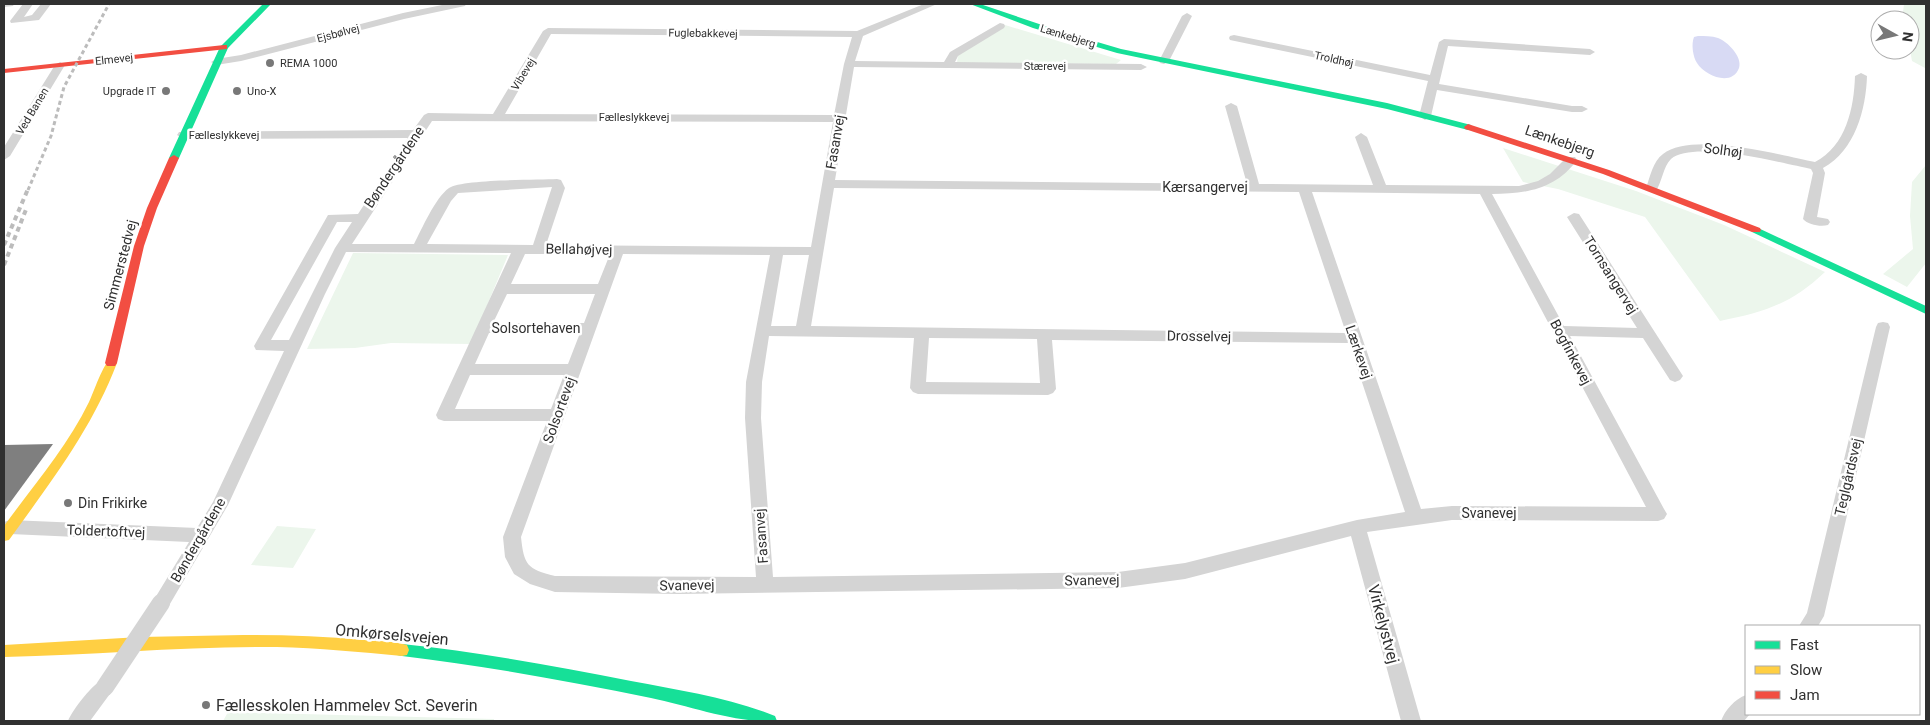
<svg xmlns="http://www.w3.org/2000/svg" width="1930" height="725" viewBox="0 0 1930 725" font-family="Roboto,sans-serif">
<rect width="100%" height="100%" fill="#fff"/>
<!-- green -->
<path fill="#ecf6ec" d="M1904 4H1926V71L1925 68 1912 61 1910 50V20H1902Z
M1005 25 1121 60 1116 64 957 63 958 54Z
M1503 148 1636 191 1724 225 1825 272C1791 304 1765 312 1720 321L1645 217 1558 189 1523 182Z
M1926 165V263L1907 287 1883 274 1913 249 1910 216 1912 182Z
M353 253 508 255 471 344 391 343 355 348 307 349Z
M277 526 316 529 293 568 251 565Z
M228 712 494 719V721H223Z"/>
<!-- water -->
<path fill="#d8daf4" d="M1698 36C1704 36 1712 36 1718 38 1727 41 1743 57 1739 68 1732 87 1705 76 1697 63 1693 57 1691 44 1694 37Z"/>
<!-- building -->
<path fill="#7f7f7f" d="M53 444 4 511V445Z"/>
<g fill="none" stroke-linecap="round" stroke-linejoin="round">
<!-- street -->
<path fill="#d4d4d4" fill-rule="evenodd" d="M4 4H14L13 6 4 7Z
M23 4H33L24 17 32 15 41 4H51L39 20 11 23 10 21Z
M447 4H466L465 6 404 19 241 61 216 65 211 62 216 59 241 55 403 13Z
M924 4H937L863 36 855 61 944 62 950 52 1000 23 1004 24 1005 26 1004 28 958 56 955 62 1141 64 1147 67 1141 70 854 67 835 180 1247 184 1225 106 1231 103 1237 106 1259 184 1373 185 1355 137 1361 133 1367 137 1386 185 1519 186 1538 181 1550 174 1567 157H1575L1577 160C1556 189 1526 194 1492 194L1564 326 1637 328 1567 217 1574 213 1579 214 1683 376 1680 380 1675 382 1670 380 1643 338 1570 336 1664 509 1667 514 1664 519 1658 521 1452 520 1367 532 1421 721H1401L1351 536 1185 579 1118 588 679 594 555 592 530 584 514 574 505 557 503 537 547 421H444L438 419 436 415 511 253 346 252 325 294 228 505 167 609 161 611 155 609 152 603 189 542 10 534 4 532V522L10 520 197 528 213 502 284 351 256 350 254 346 328 215 358 214 408 138 183 139 177 135 179 132 413 130 424 115 428 113 493 114 543 31 548 28 857 31ZM551 34 852 37 844 64 834 115 505 114ZM432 121 833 122 811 247 546 245 565 188 561 180 557 179C537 180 462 179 449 188 435 198 422 229 414 244H352ZM552 187 533 245 427 244 451 201 458 193ZM834 188 1299 192 1346 333 811 326ZM1312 192 1480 194 1646 507 1452 506 1421 509ZM337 222H352L335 248 289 340H271ZM525 254H610L598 284H511ZM623 254 770 255 746 382 745 418 756 577 555 576C527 569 524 565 521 537ZM783 255H809L796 326H771ZM507 294H595L584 323H493ZM489 333H580L568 364H475ZM769 336 914 338 910 388 913 392 918 394 1048 395 1053 393 1056 389 1052 340 1349 343 1405 512 1357 520 1185 563 1118 572 773 577 761 418 762 382ZM929 338 1037 339 1040 383 926 382ZM470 375H564L551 409H455Z
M1187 13 1192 16 1169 61 1164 64 1160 63 1159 61 1182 16Z
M1234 35 1430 75 1439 42 1444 39 1590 49 1595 52 1590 55 1448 46 1439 84 1572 106H1582L1588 109 1582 112H1572L1437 90 1431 116 1425 120 1419 116 1428 81 1230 40 1229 38 1230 36Z
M60 62 65 65 10 156 4 160V147L55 65Z
M1861 73 1867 76C1866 109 1855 151 1823 168L1825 173 1817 217 1828 219 1830 222 1828 225C1821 227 1808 225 1803 219L1813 173 1811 169C1783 163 1693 140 1671 159 1663 167 1662 182 1656 191H1648L1646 188C1650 177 1653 161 1663 154 1692 131 1780 155 1815 162 1846 146 1854 108 1855 76Z
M1883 322 1888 323 1890 327 1824 616 1818 626H1799L1807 613 1876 327 1878 323Z
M105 678 112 681 115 687 90 721H68C73 709 93 683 105 678Z
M1746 695V714H1750L1744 721H1721C1725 710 1735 699 1746 695Z"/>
<!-- fast -->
<path fill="#16e098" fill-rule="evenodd" d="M263 4H271L228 48 179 158 177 160H171L169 158 220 47Z
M970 4H980L1060 31 1121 49 1387 103 1471 125 1472 127 1468 130 1387 109 1117 53 1033 28Z
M1756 227 1926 306V314L1752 232 1751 230 1752 228Z
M402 644C479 652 555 666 631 681 679 690 730 698 775 716L777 721C738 724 690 706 651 698 568 681 486 666 402 656L397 655 395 650 397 645Z"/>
<!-- slow -->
<path fill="#ffcf43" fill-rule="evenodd" d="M111 359 117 363C92 429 50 483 9 540L4 541V526C33 486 67 447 89 402 93 394 104 361 111 359Z
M243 635C284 635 324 636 364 640 378 641 394 641 407 645L409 650 407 655 402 656C360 652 319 648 277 647 186 646 95 655 4 657V645L140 637Z"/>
<!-- jam -->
<path fill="#f24e42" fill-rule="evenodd" d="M224 45H227V49L4 73V69Z
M1468 124 1609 170 1760 228 1761 230 1760 232H1752L1603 174 1465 129 1464 127Z
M174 155 179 158 157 208 144 246 117 363 115 366H107L105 363 134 246 147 208 169 158Z"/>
<!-- rail-far1 -->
<path stroke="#bcbcbc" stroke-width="3" stroke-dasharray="4 3" stroke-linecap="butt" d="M28 190 51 136 64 87 109 4"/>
<!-- rail -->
<path stroke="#bcbcbc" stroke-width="4" stroke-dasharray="5 4" stroke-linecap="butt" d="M4 245 28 189
M4 265 27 207"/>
<!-- street-bridge -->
<path stroke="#d4d4d4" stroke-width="18" d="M105 687 161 603"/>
</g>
<!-- markers -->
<g fill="#787878" stroke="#fff" stroke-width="2">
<circle cx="270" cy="63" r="5"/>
<circle cx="166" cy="91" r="5"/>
<circle cx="237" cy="91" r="5"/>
<circle cx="68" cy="503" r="5"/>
<circle cx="206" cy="705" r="5"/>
</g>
<g text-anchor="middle" stroke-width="5" stroke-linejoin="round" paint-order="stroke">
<!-- far-street labels -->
<g font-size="11" fill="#303030" stroke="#fff">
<text transform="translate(338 33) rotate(-15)" y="4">Ejsbølvej</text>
<text transform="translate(703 33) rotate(1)" y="4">Fuglebakkevej</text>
<text transform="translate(1068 36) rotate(17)" y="4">Lænkebjerg</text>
<text transform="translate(114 59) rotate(-6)" y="4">Elmevej</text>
<text transform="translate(1334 59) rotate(12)" y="4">Troldhøj</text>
<text x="1045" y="70">Stærevej</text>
<text transform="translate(523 74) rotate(-59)" y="4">Vibevej</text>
<text transform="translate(32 111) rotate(-59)" y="4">Ved Banen</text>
<text x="634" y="121">Fælleslykkevej</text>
<text x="224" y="139">Fælleslykkevej</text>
</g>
<!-- far-poi labels -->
<g font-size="11" fill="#303030" stroke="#fff" text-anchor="start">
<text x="280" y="67">REMA 1000</text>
<text x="156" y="95" text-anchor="end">Upgrade IT</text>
<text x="247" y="95">Uno-X</text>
</g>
<!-- street labels -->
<g font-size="14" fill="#303030" stroke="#fff">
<text transform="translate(1560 141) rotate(19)" y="5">Lænkebjerg</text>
<text transform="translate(835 142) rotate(-80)" y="5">Fasanvej</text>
<text transform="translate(1723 150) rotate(7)" y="5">Solhøj</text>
<text transform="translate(394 167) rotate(-56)" y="5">Bøndergårdene</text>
<text x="1205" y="192">Kærsangervej</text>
<text transform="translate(579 249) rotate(1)" y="5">Bellahøjvej</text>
<text transform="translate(120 265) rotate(-75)" y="5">Simmerstedvej</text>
<text transform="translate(1611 275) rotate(58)" y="5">Tornsangervej</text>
<text x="536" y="333">Solsortehaven</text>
<text transform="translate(1199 336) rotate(1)" y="5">Drosselvej</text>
<text transform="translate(1359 352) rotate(71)" y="5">Lærkevej</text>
<text transform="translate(1571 352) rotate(62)" y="5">Bogfinkevej</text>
<text transform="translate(559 410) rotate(-70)" y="5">Solsortevej</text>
<text transform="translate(1848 477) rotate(-77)" y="5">Teglgårdsvej</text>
<text x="1489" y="518">Svanevej</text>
<text transform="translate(106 531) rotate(2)" y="5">Toldertoftvej</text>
<text transform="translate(761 536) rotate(-94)" y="5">Fasanvej</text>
<text transform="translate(198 540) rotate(-60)" y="5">Bøndergårdene</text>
<text transform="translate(1092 580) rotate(-1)" y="5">Svanevej</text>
<text transform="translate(687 585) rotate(-1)" y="5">Svanevej</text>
</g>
<!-- poi labels -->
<g font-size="14" fill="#303030" stroke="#fff" text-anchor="start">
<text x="78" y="508">Din Frikirke</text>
</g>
<!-- near-street labels -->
<g font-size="16" fill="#303030" stroke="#fff">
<text transform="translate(1384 624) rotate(75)" y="6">Virkelystvej</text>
<text transform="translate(392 634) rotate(5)" y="6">Omkørselsvejen</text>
</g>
<!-- near-poi labels -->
<g font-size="16" fill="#303030" stroke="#fff" text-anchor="start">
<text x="216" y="711">Fællesskolen Hammelev Sct. Severin</text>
</g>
</g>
<!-- border -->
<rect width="1930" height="725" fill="none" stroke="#303030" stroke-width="10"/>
<!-- legend -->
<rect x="1745" y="625" width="175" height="90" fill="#ffffff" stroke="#acacac"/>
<rect x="1755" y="641" width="25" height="8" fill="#16e098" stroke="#acacac"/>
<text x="1790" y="650" font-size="15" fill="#303030">Fast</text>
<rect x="1755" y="666" width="25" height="8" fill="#ffcf43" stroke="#acacac"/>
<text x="1790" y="675" font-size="15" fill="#303030">Slow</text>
<rect x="1755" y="691" width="25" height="8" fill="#f24e42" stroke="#acacac"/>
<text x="1790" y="700" font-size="15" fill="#303030">Jam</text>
<!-- north arrow -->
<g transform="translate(1895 35) rotate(98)"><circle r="24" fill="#ffffff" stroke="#acacac"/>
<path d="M0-4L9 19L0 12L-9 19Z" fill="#787878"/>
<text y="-8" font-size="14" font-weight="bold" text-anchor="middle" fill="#303030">N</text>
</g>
</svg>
